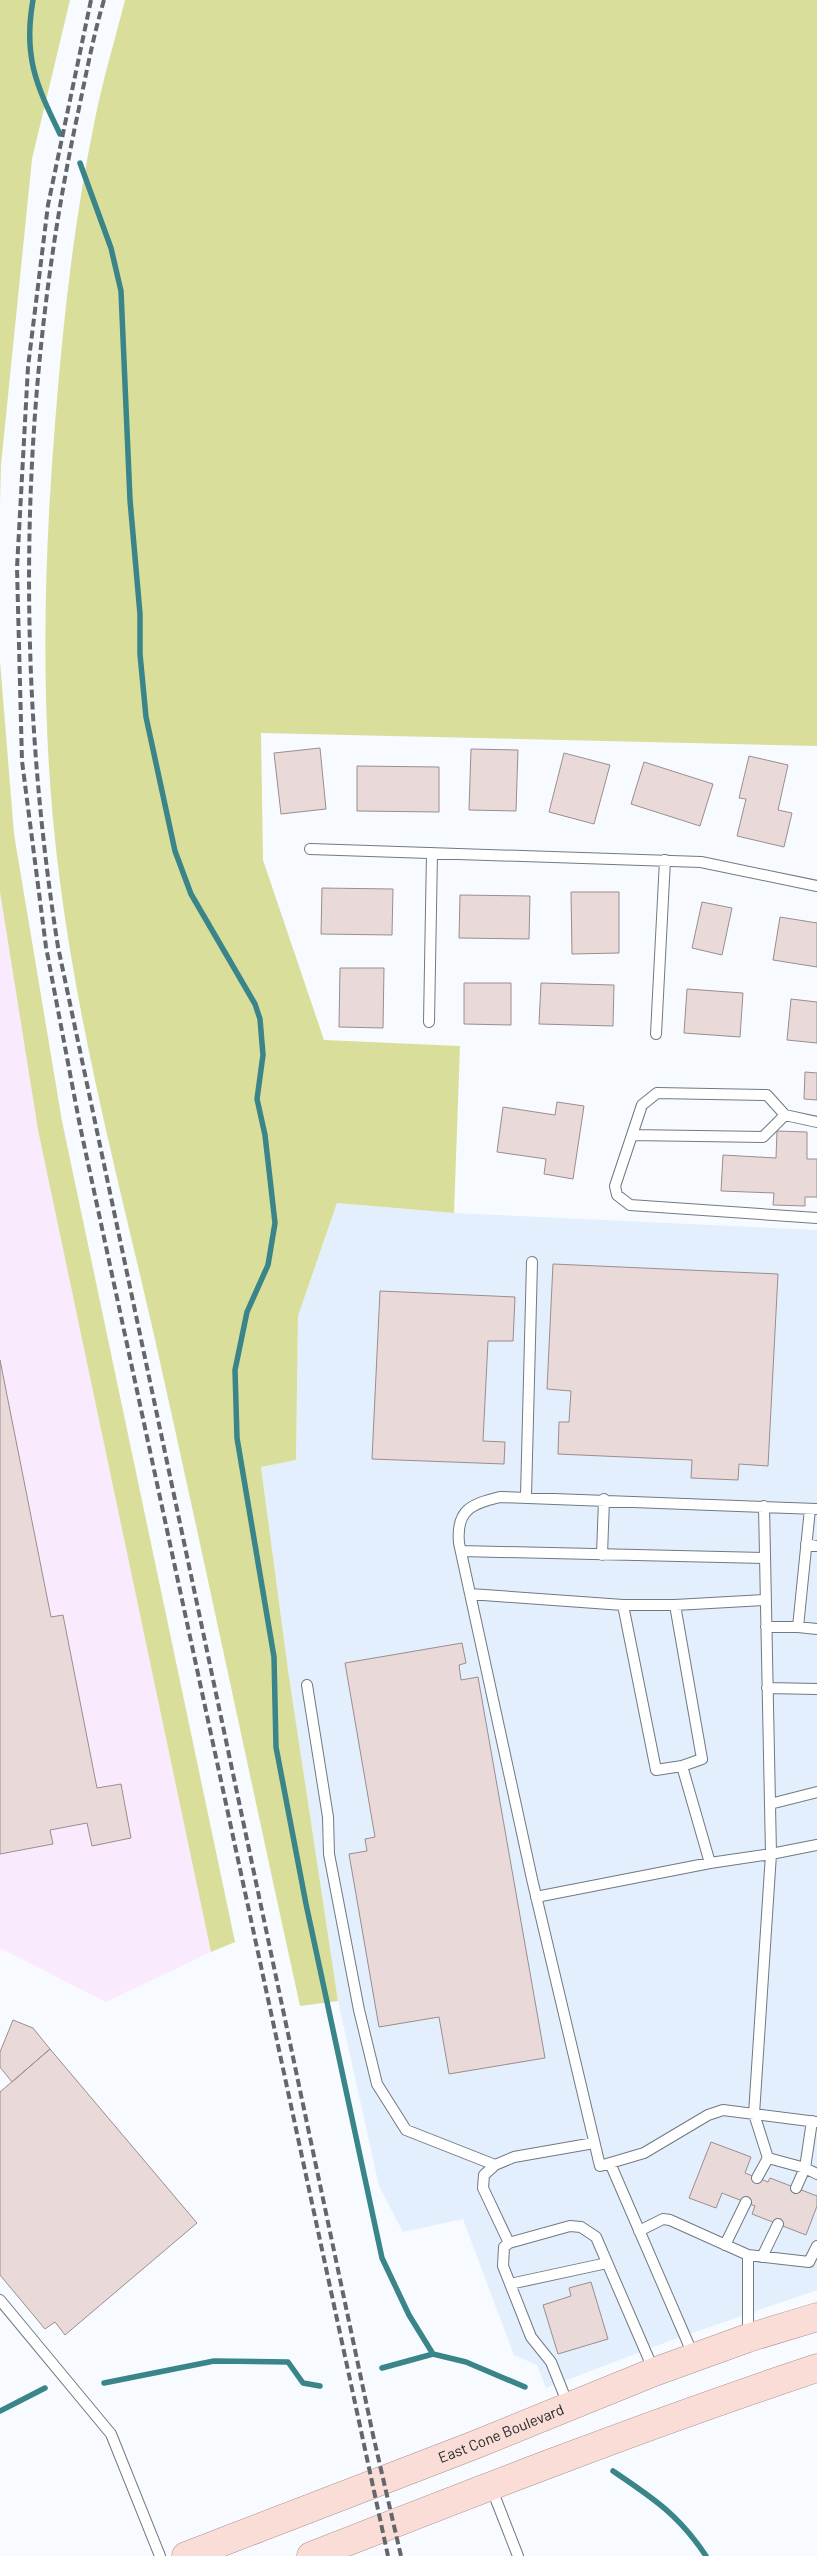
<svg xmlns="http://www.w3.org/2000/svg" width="817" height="2556" viewBox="0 0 817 2556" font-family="Barlow,sans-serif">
<rect width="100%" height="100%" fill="#f7fbff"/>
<!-- built -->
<path fill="#e3effc" d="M337 1203 454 1213 817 1230V2290L672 2340 546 2388 537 2365 514 2355 463 2219 403 2232 379 2186 338 2001 288 1670 261 1467 296 1460 298 1316Z"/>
<!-- industrial -->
<path fill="#faeafd" d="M0 892 38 1130 211 1952 106 2002 0 1948Z"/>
<!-- green -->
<path fill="#dade9b" d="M0 0H70L32 159 1 465 0 504Z
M125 0H817V746L261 733 263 860 324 1040 460 1046 454 1213 337 1203 298 1316 296 1460 261 1467 288 1670 338 2001 300 2006C251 1782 204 1558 154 1335 119 1182 78 1029 59 874 40 725 43 573 55 424 63 321 74 220 95 119 103 79 115 40 125 0Z
M0 661 14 834 62 1121 235 1942 211 1952 38 1130 0 892Z"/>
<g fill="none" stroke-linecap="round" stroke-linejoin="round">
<!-- stream -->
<path stroke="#398589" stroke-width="5.5" d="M33 0C23 56 36 85 60 134
M80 163 111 248 121 291 130 500 140 614V654L146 717 175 851 191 894 255 1004 260 1019 263 1055 257 1099 265 1135 275 1223 268 1265 247 1312 235 1370 237 1438 274 1657 276 1747 306 1904 382 2258 409 2315 433 2354 466 2362 525 2387
M382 2368 433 2354
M104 2383 214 2361 288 2362 303 2383 320 2386
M0 2411 45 2388
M613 2471C653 2498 679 2515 706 2556"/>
</g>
<!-- building -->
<path fill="#e9dad9" stroke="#9b8d8c" d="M320 748 326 809 281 814 274 753Z
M471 749 518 750 516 811 469 810Z
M564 753 610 765 594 824 549 812Z
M749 756 788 765 778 810 792 813 784 847 737 836 746 799 739 798Z
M644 762 713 784 700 826 631 804Z
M357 766 439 767V812L357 811Z
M322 888 393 889 392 935 321 934Z
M571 892H619V953L572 954Z
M460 895 530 896 529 939 459 938Z
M702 902 732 908 722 955 692 948Z
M780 917 817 923V967L773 960Z
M340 968H384L383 1028 339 1027Z
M464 983H511V1025L464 1024Z
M541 983 614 985 613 1026 539 1024Z
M687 989 743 993 740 1037 684 1033Z
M791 999 817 1002V1043L787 1040Z
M805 1072 817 1073V1100L804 1099Z
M557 1102 584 1106 573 1179 544 1174 546 1159 497 1152 503 1107 555 1115Z
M777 1131 807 1132V1159H817V1197H805V1206L773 1205 774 1193 721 1191 723 1155 776 1158Z
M553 1264 778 1274 768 1466 739 1464 738 1480 691 1478 692 1460 558 1454 559 1422H569L571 1391 547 1389Z
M380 1291 515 1297 513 1341H488L483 1441 505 1442 504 1464 372 1459Z
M0 1360 51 1617 63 1615 97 1788 121 1784 131 1838 92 1846 87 1823 50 1830 53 1844 0 1854Z
M462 1643 466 1663 459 1665 461 1680 478 1677 545 2058 449 2074 439 2017 379 2027 349 1854 367 1851 365 1839 375 1837 345 1663Z
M13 2020 33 2028 50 2049 12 2082 0 2067V2052Z
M50 2049 197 2223 65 2335 55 2322 45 2329 0 2275V2092Z
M711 2142 751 2157 745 2173 768 2182 770 2178 817 2196V2206L806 2235 752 2214 755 2206 722 2193 716 2208 689 2198Z
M591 2282 608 2339 558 2354 543 2305 571 2296 569 2288Z"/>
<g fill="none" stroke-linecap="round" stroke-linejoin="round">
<!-- service casing -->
<g stroke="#717982" stroke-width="12">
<path id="service" d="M310 849 701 862 817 886
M429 1022 432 853
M656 1034 665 860
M817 1122 785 1115 767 1095 657 1093 642 1105 615 1186 617 1195 630 1205 817 1218
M632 1135 763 1137 785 1115
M526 1496 532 1262
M764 1506 771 1854 817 1845
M810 1509 798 1627 817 1629
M817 1509 500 1497C471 1504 456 1510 459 1543L532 1879 600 2166 644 2153 708 2115 723 2110 817 2122
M806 1544 817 1546
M461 1551 765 1558
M602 1555 604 1499
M470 1594 623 1605 656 1770 682 1766 710 1863
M623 1605H675L766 1600
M675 1605 702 1759 682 1766
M766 1627H798
M307 1685 328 1817 329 1854 359 2010 377 2084 406 2130 495 2165
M767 1688 817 1689
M770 1804 817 1792
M536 1897 710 1863 771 1854 754 2114 768 2158
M812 2121 805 2168 817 2174
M610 2163 694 2357
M757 2178 768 2158 805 2168 796 2188
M639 2231 663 2219 670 2220 748 2255V2337
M509 2243 483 2188 484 2175 495 2165 514 2157 594 2143
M725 2245 746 2202
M748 2255 809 2262 817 2246
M762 2257 778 2224
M510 2284 607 2263
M0 2300 111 2434 160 2556
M569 2407 551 2362 531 2337 503 2266 504 2247 509 2243 570 2226 581 2227 596 2237 654 2371
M491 2487 518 2556"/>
</g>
<!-- primary casing -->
<g stroke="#ae8f89" stroke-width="29">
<g id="primary">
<path id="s1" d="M186 2556 472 2446 654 2372 748 2338 817 2317"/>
<path d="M311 2556C479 2490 646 2425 817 2368"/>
</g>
</g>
<!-- service -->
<use href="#service" stroke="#fff" stroke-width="10"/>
<!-- primary -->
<use href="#primary" stroke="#faddd6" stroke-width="28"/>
<!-- rail -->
<path stroke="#63666a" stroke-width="4" stroke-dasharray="8 4" stroke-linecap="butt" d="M91 0 48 205 28 367 17 568 22 761 46 947 80 1126 388 2556
M104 0C92 40 85 81 76 122 19 392 15 675 58 947L373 2435 401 2556"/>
</g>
<g text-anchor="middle" stroke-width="4.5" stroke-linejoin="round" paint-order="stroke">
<!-- street labels -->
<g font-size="15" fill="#25282c" stroke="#fff">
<text dy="5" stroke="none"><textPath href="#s1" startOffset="338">East Cone Boulevard</textPath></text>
</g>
</g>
</svg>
